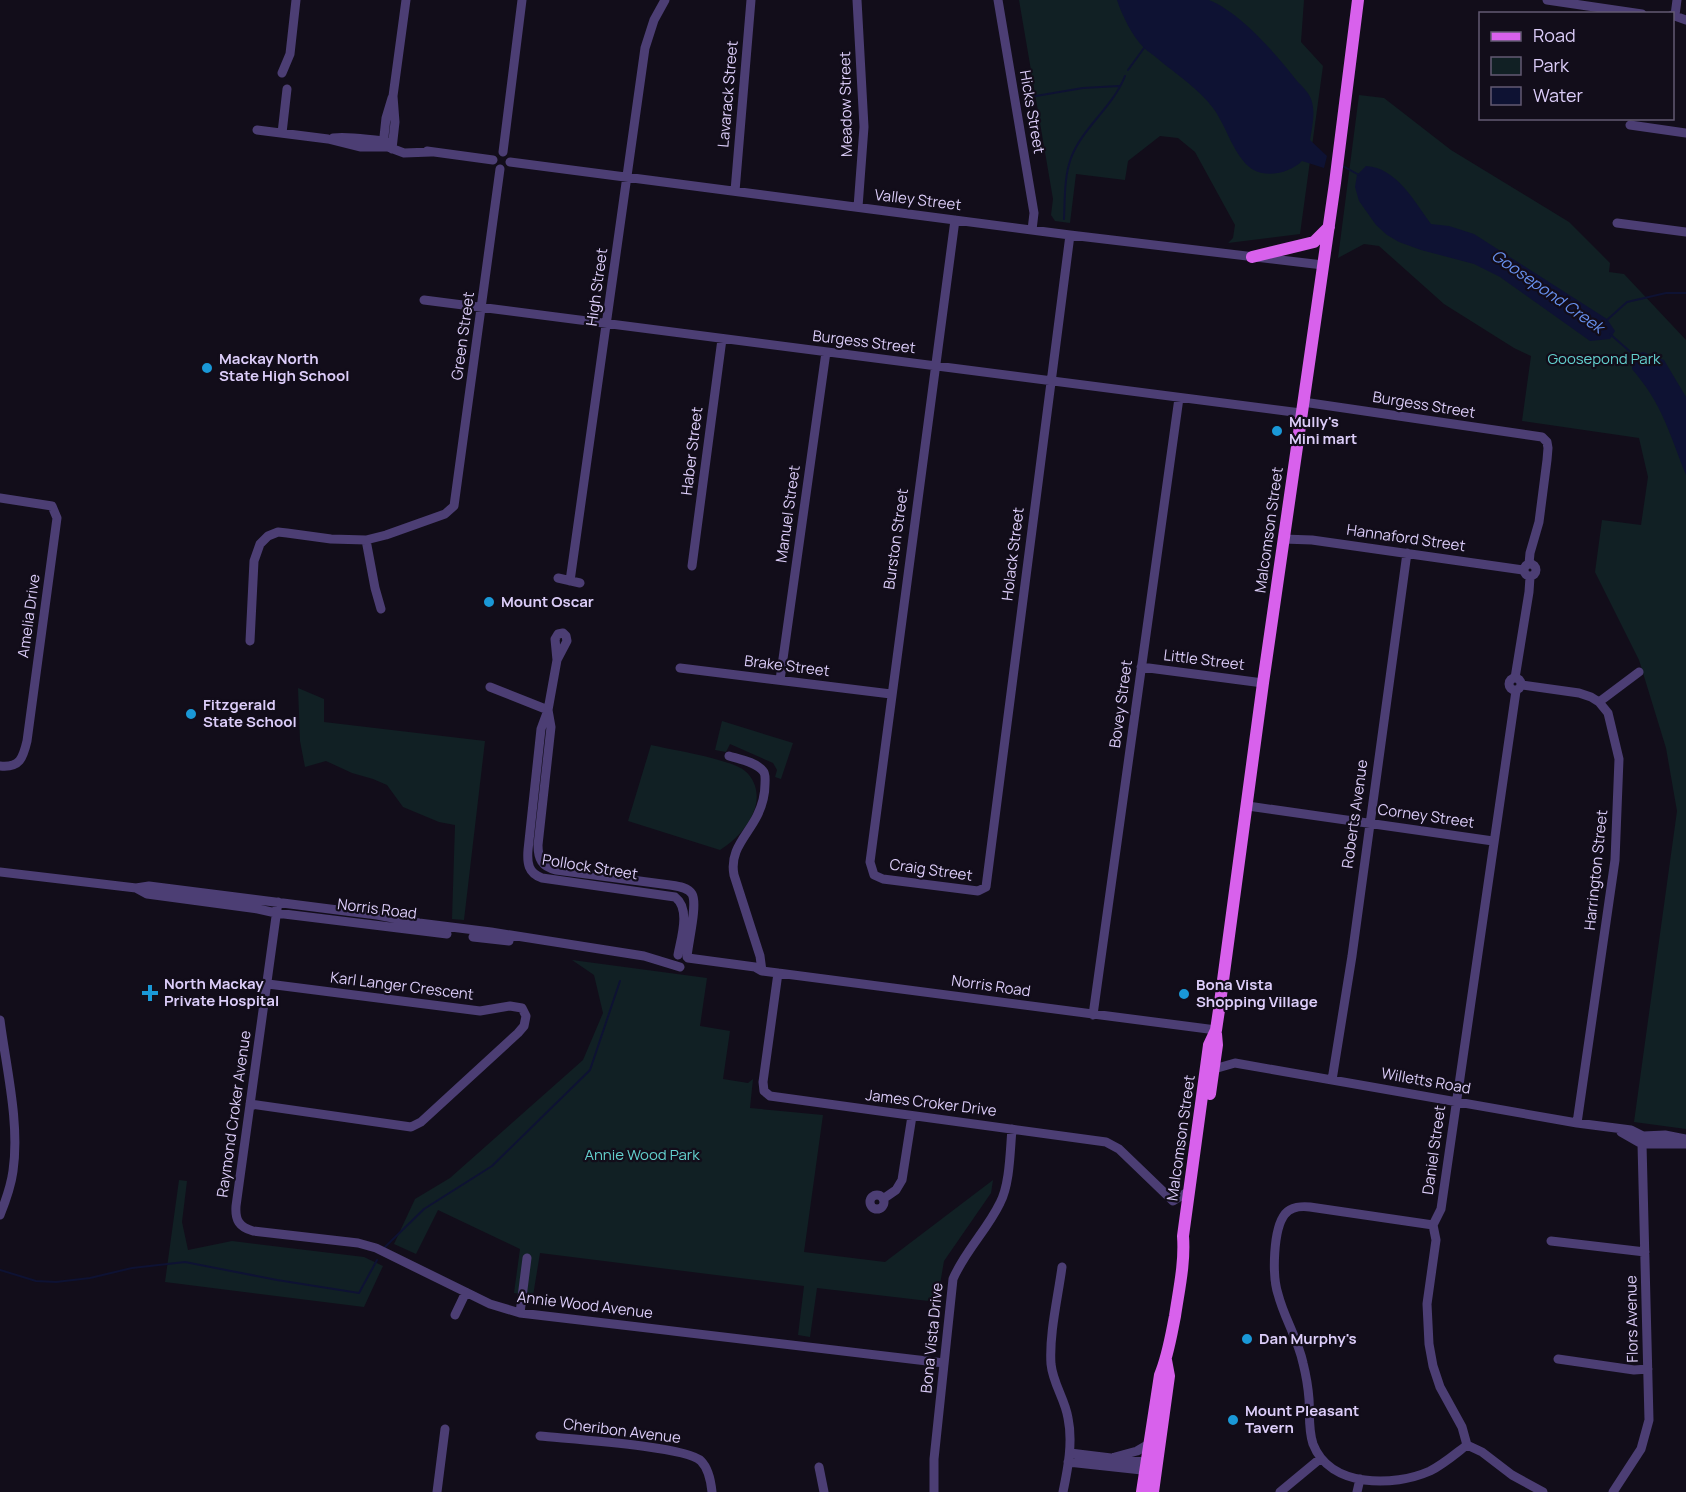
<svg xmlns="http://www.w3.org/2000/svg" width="1686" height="1492" viewBox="0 0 1686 1492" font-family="Manrope,sans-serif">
<rect width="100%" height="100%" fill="#120d1a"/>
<!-- green -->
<path fill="#112024" d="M1019 0H1304L1301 42 1323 66 1300 234 1228 243 1233 238 1235 225 1195 152 1178 138 1160 136 1128 161 1125 180 1076 174 1070 223 1055 221 1051 215 1053 199Z
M1359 95 1384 98 1451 150 1569 222 1610 263 1609 272 1624 274 1686 340V1129L1634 1122 1677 811 1666 748 1639 660 1595 572 1602 520 1641 525 1648 477 1639 438 1522 421 1531 356 1514 348 1444 304 1379 246 1364 244 1338 258Z
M298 688 324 699V722L485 741 464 920 452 919 455 825 439 822 403 807 387 785 373 779 352 773 326 761 305 767 300 741Z
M722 721 793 743 781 779 775 777 777 770 773 763 730 744 726 752 715 750Z
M651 745C672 750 731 759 745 771 756 780 759 795 755 808 749 826 736 840 720 850L628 821Z
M572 960 707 978 700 1026 730 1031 723 1079 748 1083 753 1079 750 1108 823 1115 804 1252 885 1262 993 1180 991 1193 944 1261 937 1302 817 1288 810 1337 798 1335 804 1286 540 1253 533 1296 514 1293 520 1249 438 1210 416 1254 394 1244 415 1199 450 1178 583 1060 603 1013 594 975Z
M179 1180 187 1181 182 1222 188 1250 232 1241 364 1257 383 1266 364 1307 165 1282Z"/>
<!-- water -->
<path fill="#0e1233" d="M1117 0H1209C1241 13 1276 54 1297 81 1302 86 1309 93 1311 99 1316 112 1312 127 1310 140L1327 156 1324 168 1302 161C1291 172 1268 179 1252 169 1234 157 1226 125 1213 108 1198 88 1177 75 1158 59 1154 55 1148 52 1144 48 1132 36 1122 15 1117 0Z
M1366 166C1397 168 1414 201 1431 224L1449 226 1474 234 1607 319 1615 331 1610 339 1590 341 1500 277 1474 264 1421 250 1399 242 1387 235 1376 225 1359 201 1355 187 1357 175Z
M1643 352 1664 360 1686 397V475C1669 433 1663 405 1632 369L1633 356Z"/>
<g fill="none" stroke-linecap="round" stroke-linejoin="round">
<!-- stream -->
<path stroke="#0e1233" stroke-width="2" d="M1128 70 1144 48
M1024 98 1083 88 1119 86
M1341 165 1359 175
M1064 219C1065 199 1064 177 1071 158 1082 128 1113 107 1125 76
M1607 320 1627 302 1666 293H1686
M1610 334 1635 356
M385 1247 424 1209 492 1166 590 1070 620 981
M0 1270 36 1281 56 1282 90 1278 132 1268 185 1262 277 1280 359 1293 377 1260"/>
<!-- minor -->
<path stroke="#4c3e74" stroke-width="9" d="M857 0 864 127 858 207
M998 0 1034 213 1032 230
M1547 0 1642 14
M1672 15 1686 20
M1675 15 1677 0
M282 73 290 54 296 0
M1630 125 1686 133
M257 130 328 139 360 147H388L404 153 431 152
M282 133 287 89
M333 138C351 136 367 140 385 141
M383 146 386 118 392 98
M392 149 395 122 393 96 406 0
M427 151 493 160
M503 152 522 0
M510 162 1070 235 1323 265
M735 191 751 0
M955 220 870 862 874 875 883 879 978 891 986 887 1070 235
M1617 223 1686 232
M424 300 1301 413
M1303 402 1542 437 1547 442 1548 448 1547 460 1539 522 1530 553 1529 564
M0 498 52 506 57 518 27 741C23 758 20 768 0 766
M1283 539 1312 540 1523 570
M366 540 375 588 381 609
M1524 570a6 6 0 1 1 12 0a6 6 0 1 1-12 0Z
M692 566 722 339
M558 578 580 583
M570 581 645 48 654 20 665 0
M250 641 254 561 260 544 268 536 278 532 287 533 331 539 366 540 386 535 445 514 454 506 500 169
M557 660 567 641 566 636 563 633 558 634 555 639 557 660 548 710 541 729 528 850C527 863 528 873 542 878L675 897C691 909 681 938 678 955
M1141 667 1263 683
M680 668 891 694
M1509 684a6 6 0 1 1 12 0a6 6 0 1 1-12 0Z
M1515 678 1529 592 1530 577
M780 680 826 352
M1522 685 1579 693 1591 697 1599 702 1608 713 1619 759 1615 860 1577 1123
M490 687 548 710
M1516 691 1441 1209 1433 1225 1436 1240 1427 1304 1429 1344 1433 1366 1440 1387 1462 1427 1467 1445 1482 1452 1512 1475 1543 1492
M1599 702 1639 672
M548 710 551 727 538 845C538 859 542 867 556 870L670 885C677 886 688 887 692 894 698 904 688 943 687 957
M729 756C739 759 756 762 763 771 766 774 765 780 765 784 765 795 762 806 757 816 747 836 729 850 734 875L760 956 762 971
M1248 806 1493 841
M0 872 136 888 149 886 377 915 419 923 491 932 644 956 680 967
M136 888 147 894 258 909 276 913 447 934
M278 902 236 1206C235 1220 239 1227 253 1231L358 1243 376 1248 490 1304 520 1313 944 1363
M473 937 509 941
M688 958 755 967 762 971 778 973 1216 1030
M778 973 763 1082 764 1091 770 1096 1106 1142 1119 1149 1173 1201 1189 1191
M1093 1015 1179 398
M0 1020C6 1067 20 1123 13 1171 11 1186 6 1200 0 1215
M1214 1069 1235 1063 1577 1123 1631 1130 1643 1136 1665 1135 1686 1139
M1332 1080 1352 956 1407 553
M250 1104 411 1127 421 1122 518 1033 524 1026 526 1016 522 1008 510 1006 480 1011 268 984
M1621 1132 1642 1144H1686
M870 1202a7 7 0 1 1 14 0a7 7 0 1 1-14 0Z
M883 1199 896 1190 902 1180 912 1116
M1433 1225 1310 1207C1302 1206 1291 1207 1285 1214 1273 1229 1272 1276 1278 1294 1284 1318 1298 1339 1303 1363 1306 1375 1308 1386 1309 1399 1310 1414 1308 1429 1313 1444 1330 1488 1394 1487 1430 1471 1444 1464 1455 1454 1467 1445
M1551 1241 1645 1252
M1062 1267C1058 1297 1049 1334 1051 1364 1053 1384 1065 1399 1068 1418 1073 1442 1068 1468 1063 1492
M520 1313 527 1258
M455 1315 466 1292
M1558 1359 1634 1370 1648 1369
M540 1436C568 1439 686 1446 701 1461 709 1469 711 1482 712 1492
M1070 1453 1152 1463
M1115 1457 1137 1451 1149 1444
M1068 1462 1151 1471
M819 1467 824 1492
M437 1492 445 1429
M934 1492V1459L953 1279C965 1251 987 1230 1000 1203 1010 1184 1010 1151 1012 1129
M1280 1492 1321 1458
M1357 1492 1360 1479
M1613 1492 1641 1449 1649 1420 1642 1144 1643 1136"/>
<!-- major -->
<path stroke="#d861ec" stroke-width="12" d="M1252 257 1314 242 1329 227
M1210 1094 1217 1045 1216 1034
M1142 1492 1160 1375C1168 1356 1171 1336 1175 1316 1179 1289 1185 1263 1183 1236L1209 1045 1216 1030 1219 1010 1263 683 1335 183 1358 0
M1153 1492 1169 1376 1166 1360"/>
</g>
<!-- markers -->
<g fill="#1a98d7" stroke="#120d1a" stroke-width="2">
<circle cx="207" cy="368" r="6"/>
<circle cx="1277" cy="431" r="6"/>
<circle cx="489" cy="602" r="6"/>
<circle cx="191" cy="714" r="6"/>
<path d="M147 984h6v6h6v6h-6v6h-6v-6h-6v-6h6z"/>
<circle cx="1184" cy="994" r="6"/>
<circle cx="1247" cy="1339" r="6"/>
<circle cx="1233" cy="1420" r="6"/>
</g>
<g text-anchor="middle" stroke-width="4.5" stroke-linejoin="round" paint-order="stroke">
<!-- street labels -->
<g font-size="15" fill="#dccdf9" stroke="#120d1a">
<text transform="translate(728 94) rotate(-85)" y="5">Lavarack Street</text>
<text transform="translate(846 104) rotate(-91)" y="5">Meadow Street</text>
<text transform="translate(1032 112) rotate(80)" y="5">Hicks Street</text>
<text transform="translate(918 200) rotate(7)" y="5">Valley Street</text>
<text transform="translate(597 287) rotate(-82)" y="5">High Street</text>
<text transform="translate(463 336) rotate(-82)" y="5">Green Street</text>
<text transform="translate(864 342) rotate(7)" y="5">Burgess Street</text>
<text transform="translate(1424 405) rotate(9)" y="5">Burgess Street</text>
<text transform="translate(692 451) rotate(-83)" y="5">Haber Street</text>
<text transform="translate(788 514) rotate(-82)" y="5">Manuel Street</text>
<text transform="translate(1269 530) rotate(-82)" y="5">Malcomson Street</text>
<text transform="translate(1406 538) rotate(8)" y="5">Hannaford Street</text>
<text transform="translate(896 539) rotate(-82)" y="5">Burston Street</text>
<text transform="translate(1013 554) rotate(-83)" y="5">Holack Street</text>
<text transform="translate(29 616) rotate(-82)" y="5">Amelia Drive</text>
<text transform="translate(1204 660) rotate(7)" y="5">Little Street</text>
<text transform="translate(787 666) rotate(7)" y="5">Brake Street</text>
<text transform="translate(1121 704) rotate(-82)" y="5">Bovey Street</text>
<text transform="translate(1355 814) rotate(-82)" y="5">Roberts Avenue</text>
<text transform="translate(1426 816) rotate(8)" y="5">Corney Street</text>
<text transform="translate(590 867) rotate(9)" y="5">Pollock Street</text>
<text transform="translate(931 870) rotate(8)" y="5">Craig Street</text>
<text transform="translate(1596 870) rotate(-84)" y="5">Harrington Street</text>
<text transform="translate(377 909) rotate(7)" y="5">Norris Road</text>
<text transform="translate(402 986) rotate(7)" y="5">Karl Langer Crescent</text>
<text transform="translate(991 986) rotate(8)" y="5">Norris Road</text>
<text transform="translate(1426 1081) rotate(10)" y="5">Willetts Road</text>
<text transform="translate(931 1103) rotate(7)" y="5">James Croker Drive</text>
<text transform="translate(234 1114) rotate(-82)" y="5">Raymond Croker Avenue</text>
<text transform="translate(1181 1138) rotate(-82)" y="5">Malcomson Street</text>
<text transform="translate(1434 1150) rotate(-82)" y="5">Daniel Street</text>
<text transform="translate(585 1305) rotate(7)" y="5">Annie Wood Avenue</text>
<text transform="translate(1632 1319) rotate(-91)" y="5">Flors Avenue</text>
<text transform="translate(932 1338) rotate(-84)" y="5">Bona Vista Drive</text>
<text transform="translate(622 1431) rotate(7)" y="5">Cheribon Avenue</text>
</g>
<!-- poi labels -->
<g font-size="15" font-weight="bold" fill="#dccdf9" stroke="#120d1a" text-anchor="start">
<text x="219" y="364">Mackay North<tspan x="219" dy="17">State High School</tspan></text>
<text x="1289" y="427">Mully's<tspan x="1289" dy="17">Mini mart</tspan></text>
<text x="501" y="607">Mount Oscar</text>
<text x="203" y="710">Fitzgerald<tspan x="203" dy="17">State School</tspan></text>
<text x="164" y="989">North Mackay<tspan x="164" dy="17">Private Hospital</tspan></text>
<text x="1196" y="990">Bona Vista<tspan x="1196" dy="17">Shopping Village</tspan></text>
<text x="1259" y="1344">Dan Murphy's</text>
<text x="1245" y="1416">Mount Pleasant<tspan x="1245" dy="17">Tavern</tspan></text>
</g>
<!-- park labels -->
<g font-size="15" fill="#63cfcd" stroke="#120d1a">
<text x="1604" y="364">Goosepond Park</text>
<text x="642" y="1160">Annie Wood Park</text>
</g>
<!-- water labels -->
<g font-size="16" font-style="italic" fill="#678fec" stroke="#120d1a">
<text transform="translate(1548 291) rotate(35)" y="6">Goosepond Creek</text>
</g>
</g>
<!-- legend -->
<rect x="1479" y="12" width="195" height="108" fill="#120d1a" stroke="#635a73" stroke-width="1.5"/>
<rect x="1491" y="32" width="30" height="9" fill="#d861ec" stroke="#635a73" stroke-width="1.5"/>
<text x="1533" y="42" font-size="18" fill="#dccdf9">Road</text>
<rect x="1491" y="57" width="30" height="18" fill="#112024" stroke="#635a73" stroke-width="1.5"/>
<text x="1533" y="72" font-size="18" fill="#dccdf9">Park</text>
<rect x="1491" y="87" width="30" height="18" fill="#0e1233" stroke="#635a73" stroke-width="1.5"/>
<text x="1533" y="102" font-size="18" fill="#dccdf9">Water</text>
</svg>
